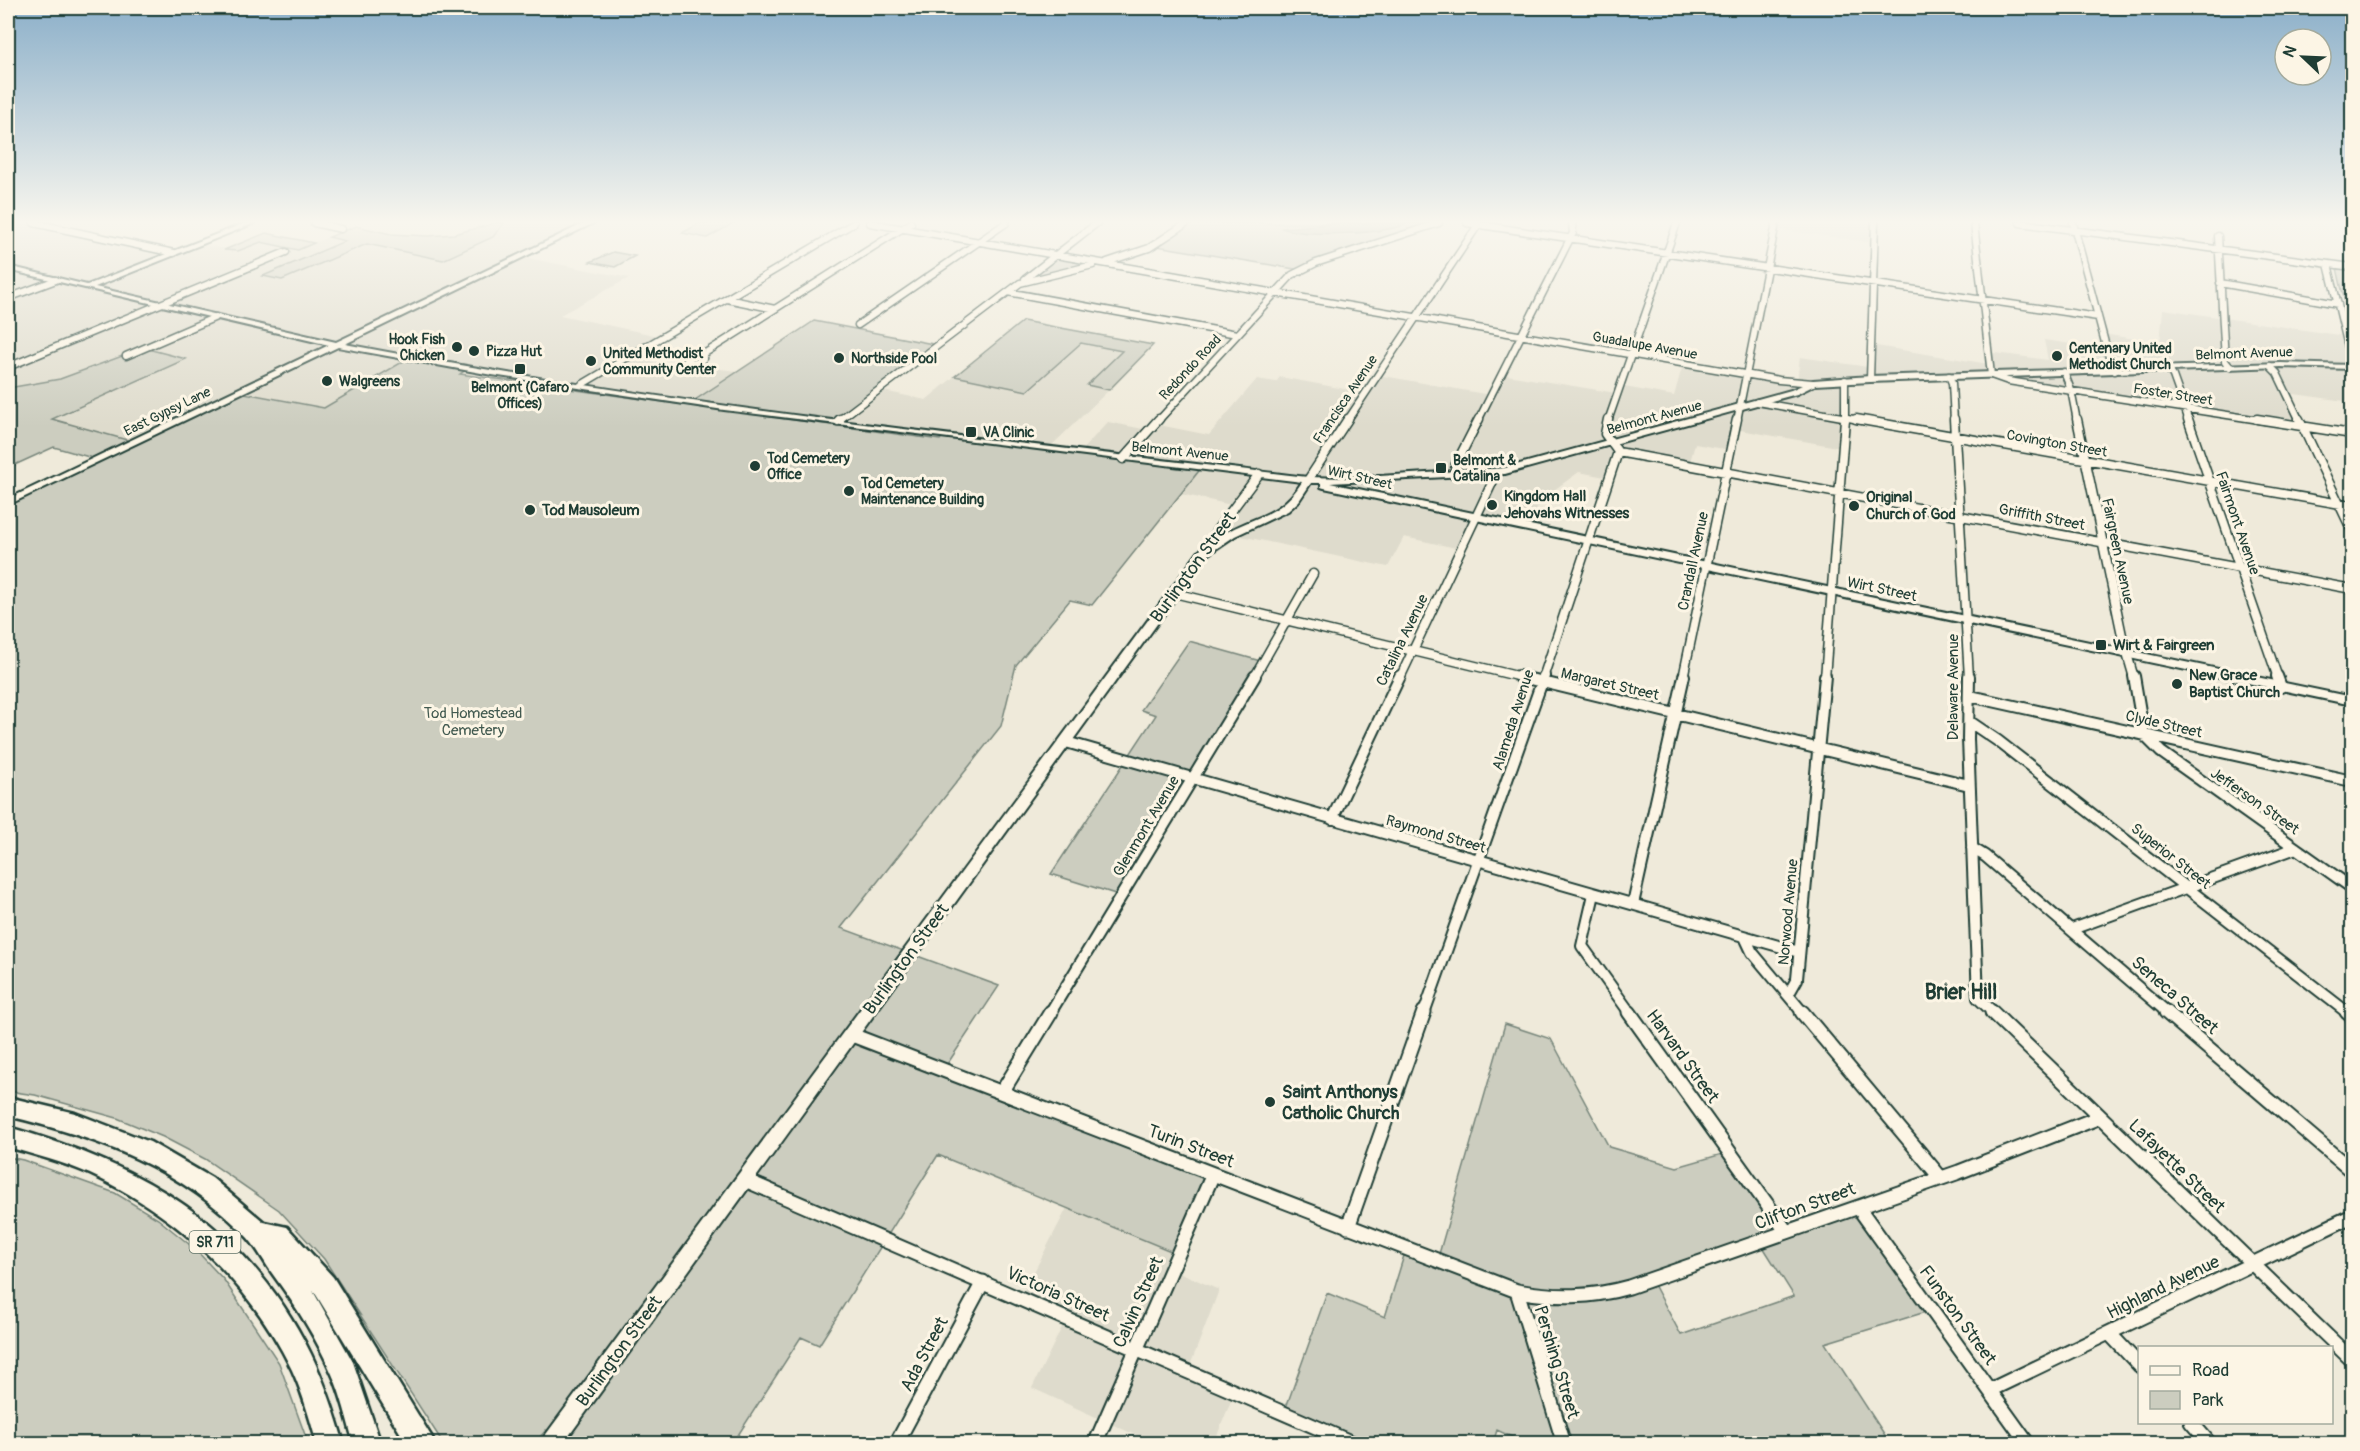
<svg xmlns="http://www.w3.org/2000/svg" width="2360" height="1451" viewBox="0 0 2360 1451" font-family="Pangolin,sans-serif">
<rect width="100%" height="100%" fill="#efeada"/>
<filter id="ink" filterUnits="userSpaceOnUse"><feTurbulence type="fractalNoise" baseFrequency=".0167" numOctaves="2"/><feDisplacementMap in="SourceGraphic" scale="12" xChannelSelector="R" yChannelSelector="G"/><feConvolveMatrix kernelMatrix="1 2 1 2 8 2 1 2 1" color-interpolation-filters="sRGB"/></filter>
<g filter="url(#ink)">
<!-- built -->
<path fill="#dedbcc" d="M8 223H34L174 253 198 244 238 251 261 242 298 250 329 237 347 241 264 275 282 280 367 244 443 260 493 237 504 223H591L522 257 629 278 560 315 663 337 627 359 738 371 692 402 409 358 324 408 239 392 134 442 51 419 184 359 126 356 60 379 14 388 8 386Z
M1776 223H1875L1874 243 1775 229Z
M2163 309 2345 336V331L2352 332V402L2287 393 2303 427 1991 375 1846 380 1843 448 1735 429 1730 450 1695 444 1689 465 1619 452 1610 478 1579 472 1540 500 1529 529 1476 518 1461 549 1404 537 1388 567 1231 534 1203 553 1236 506 1181 494 1201 468 1079 453 1108 422 1148 430 1154 424 1209 435 1257 379 1276 382 1280 377 1366 393 1378 375 1490 395 1501 374 1616 393 1619 386 1674 396 1683 364 1797 382 1800 357 1868 367 1870 345 1989 364 1988 352 2048 360 2044 340 2106 349 2103 334 2160 343Z
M1081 343 1123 351 1087 385 1109 390 1048 449 838 421 879 390 926 400 955 376 1027 391Z
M1067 1208 1178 1254 1172 1269 1219 1290 1188 1371 1235 1391 1214 1443H1153L1032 1388 1066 1319 1020 1299Z"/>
<!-- green -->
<path fill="#cccdbf" stroke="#76857a" stroke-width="1.5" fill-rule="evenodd" d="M496 223H504L493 237 443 260 367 244 282 280 263 276 345 241 329 237 356 226 391 234 428 236 454 234Z
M700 223H734L707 238 682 233Z
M1187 223H1439L1298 271 1295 269 1157 246Z
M266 233 314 243 298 250 261 242 238 251 224 250Z
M613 252 635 256 615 267 590 262Z
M1056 255 1101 263 1020 283Z
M2337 268 2352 270V309L2346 308Z
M814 321 938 345 838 421 692 402Z
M1023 321 1153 345 1109 390 1087 385 1122 351 1081 343 1027 391 955 376Z
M144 348 186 359 52 419 134 442 239 392 324 408 409 358 469 368 460 374 940 440 944 435 1202 467 1092 605 1070 600 1016 665 1001 726 841 928 999 986 944 1069 1213 1174 1178 1254 938 1155 819 1345 801 1337 733 1443H567L546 1430 535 1443H443L324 1259 279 1210 205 1159 163 1137 117 1118 35 1095 8 1091V502L96 459 54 447 8 468V386L14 387 60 379Z
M1189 641 1264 662 1122 896 1051 874 1156 715 1141 710Z
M1505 1024 1551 1039 1609 1147 1677 1167 1729 1152 1786 1231 1858 1207 1932 1310 1825 1343 1890 1443 1527 1444 1497 1430 1493 1443 1355 1444 1284 1413 1327 1293 1385 1317 1406 1249 1437 1261ZM1760 1242 1794 1296 1681 1335 1651 1279Z
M8 1157 23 1160 115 1193 158 1219 195 1249 224 1280 279 1363 308 1443H8Z"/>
<!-- water -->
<path fill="#9fa89a" stroke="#6c7d71" stroke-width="1.5" d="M1344 223H1409C1382 235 1308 237 1281 228Z"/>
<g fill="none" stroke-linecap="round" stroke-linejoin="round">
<!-- street-far3 casing -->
<g stroke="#1f3d34" stroke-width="9">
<path id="street-far3" d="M34 223 174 253
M314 223 341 229
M870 223 1779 380 1813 383
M1467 223 2098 317
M1974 223 1991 375 2008 381 2266 421
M2020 223 2352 267
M2073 223 2108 354 2115 371
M2218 236 2225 361 2230 367
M1107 262 1149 248 1187 223
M2328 264 2352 363
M1025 279 1097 223
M2220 283 2338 304
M1008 292 1237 334
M8 298 56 280
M727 299 775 309
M858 325 1006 223
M702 355 704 358 697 363 685 361 690 356Z
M702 355 911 223
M126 356 216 317
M2270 366 2277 373 2300 421
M8 367 286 252
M2168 369 2173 376 2189 421
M2064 372 2071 390 2077 421
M1949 376 1952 383 1954 421
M1870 379 1875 223
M1845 380V421
M581 385 854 223
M1757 402 1865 421
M838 421 1020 283 1093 265
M1158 421 1292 275 1316 263 1439 223
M1347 421 1478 225
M1478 421 1573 233 1572 223
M1608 421 1677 223
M1737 421 1776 223"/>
</g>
<!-- street-far2 casing -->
<g stroke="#1f3d34" stroke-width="11">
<path id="street-far2" d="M1856 419 2352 506
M1954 419 1969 678
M2077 419 2123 640 2134 678
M2188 419 2278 678
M2257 419 2352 434
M2299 419 2352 531
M838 421 840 419
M1618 452 2352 589
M1123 459 1159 419
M1454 474 1456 464 1479 419
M1308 480 1348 419
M1203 553 1217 530 1259 474
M1174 593 1525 678
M1254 678 1313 574
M1400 678 1493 481V473
M1543 678 1618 452 1605 434 1608 419
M1683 678 1737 419
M1825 678 1845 419"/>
</g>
<!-- street-far1 casing -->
<g stroke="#1f3d34" stroke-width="14">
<path id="street-far1" d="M1518 676 1969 785
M1969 676 1968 739 1978 998 1994 1013
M2134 676 2144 735 2161 752 2352 888
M2277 676 2281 687
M1970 696 2352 781
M1970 722 1998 741 2348 1013
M1066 742 1799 952
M1332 819 1400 676
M1972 848 1985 856 2168 1013
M1594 894 1582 946 1630 1013
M1633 904 1684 676
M2072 929 2296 848
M1745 937 1752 952 1788 995
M1050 1013 1255 676
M1424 1013 1544 676
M1803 1013 1788 995 1797 979 1825 676"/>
</g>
<!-- street casing -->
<g stroke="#1f3d34" stroke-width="17">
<path id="street" d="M1629 1012 1786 1231
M1802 1012 1940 1177
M1992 1012 2352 1360
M2166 1012 2352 1171
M2347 1012 2352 1016
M852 1035 1517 1291C1556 1298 1591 1298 1629 1287L1959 1172 2100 1117
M1002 1092 1051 1012
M745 1180 1355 1444
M1858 1207 2028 1444
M1348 1227 1424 1012
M1517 1291 1564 1444
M2109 1333 2140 1366
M1990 1390 2352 1216
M2191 1422 2210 1444
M896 1444 983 1282
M1095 1444 1213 1174"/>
</g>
<!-- secondary casing -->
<g stroke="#1f3d34" stroke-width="4">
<path id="secondary" d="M245 223H255L95 287 336 342 585 223H594L345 344C663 405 987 439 1308 477L1348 478 1505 468 1791 390 1813 380 1870 376 2281 363 2352 365V369L2281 367 1870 382 1815 385 1797 394 1505 474 1330 483 2352 697V705L1324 488 1321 487V483H1311L1299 501 1288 511 1235 536 1207 555 563 1444H541L544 1437 1199 551C1209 545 1218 537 1227 532 1260 514 1280 516 1302 482L724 410 492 375 338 347 8 505V499L329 345 8 270V266L87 285Z"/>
</g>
<!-- highway casing -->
<g stroke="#1f3d34" stroke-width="5">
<path id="highway" d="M8 1097 75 1113 150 1142 212 1178 264 1222 287 1227 333 1277 436 1444H407L315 1293 313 1291 353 1362 381 1444H354C347 1420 342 1396 332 1374 317 1339 296 1306 274 1276 265 1264 258 1249 248 1238 184 1169 97 1137 8 1116Z
M8 1127C141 1164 248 1225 311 1354 325 1383 335 1413 344 1444H317C310 1419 303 1394 292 1370 250 1283 177 1214 90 1174 63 1162 35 1155 8 1147Z"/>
</g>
<!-- street-far3 -->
<use href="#street-far3" stroke="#fcf5e5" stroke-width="6"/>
<!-- street-far2 -->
<use href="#street-far2" stroke="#fcf5e5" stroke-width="8"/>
<!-- street-far1 -->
<use href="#street-far1" stroke="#fcf5e5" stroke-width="10"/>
<!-- street -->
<use href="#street" stroke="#fcf5e5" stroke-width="13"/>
<!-- secondary -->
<use href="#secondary" fill="#fcf5e5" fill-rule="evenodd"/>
<!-- highway -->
<use href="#highway" fill="#fcf5e5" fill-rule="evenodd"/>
</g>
</g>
<!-- sky -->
<linearGradient id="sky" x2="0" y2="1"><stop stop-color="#8bafc9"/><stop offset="0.52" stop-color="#f8f6ee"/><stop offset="1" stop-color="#f8f6ee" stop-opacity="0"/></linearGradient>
<rect width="2360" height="427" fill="url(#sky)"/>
<!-- markers -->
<g fill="#1f3d34" stroke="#fcf5e5" stroke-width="2">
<circle cx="457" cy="347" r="6"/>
<circle cx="474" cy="351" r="6"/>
<circle cx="2057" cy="356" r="6"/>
<circle cx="839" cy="358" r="6"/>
<circle cx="591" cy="361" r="6"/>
<rect x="514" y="363" width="12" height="12" rx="3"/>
<circle cx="327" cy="381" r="6"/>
<rect x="965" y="426" width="12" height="12" rx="3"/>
<circle cx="755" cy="466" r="6"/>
<rect x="1435" y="462" width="12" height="12" rx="3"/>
<circle cx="849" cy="491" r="6"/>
<circle cx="1492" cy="505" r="6"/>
<circle cx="1854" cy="506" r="6"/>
<circle cx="530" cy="510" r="6"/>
<rect x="2095" y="639" width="12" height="12" rx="3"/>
<circle cx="2177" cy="684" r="6"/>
<circle cx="1270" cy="1102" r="6"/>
</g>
<g text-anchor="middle" stroke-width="6" stroke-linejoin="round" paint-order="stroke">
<!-- far-poi labels -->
<g font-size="14" font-weight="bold" fill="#1f3d34" stroke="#fcf5e5" text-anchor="start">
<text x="445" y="344" text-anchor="end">Hook Fish<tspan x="445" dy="16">Chicken</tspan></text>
<text x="2069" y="353">Centenary United<tspan x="2069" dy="16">Methodist Church</tspan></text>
<text x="486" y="356">Pizza Hut</text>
<text x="603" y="358">United Methodist<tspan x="603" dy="16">Community Center</tspan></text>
<text x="851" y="363">Northside Pool</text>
<text x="339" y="386">Walgreens</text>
<text x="520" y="392" text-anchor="middle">Belmont (Cafaro<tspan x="520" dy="16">Offices)</tspan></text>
<text x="983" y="437">VA Clinic</text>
<text x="767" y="463">Tod Cemetery<tspan x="767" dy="16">Office</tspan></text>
<text x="1453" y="465">Belmont &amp;<tspan x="1453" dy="16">Catalina</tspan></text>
<text x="861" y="488">Tod Cemetery<tspan x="861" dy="16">Maintenance Building</tspan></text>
</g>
<!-- far-street labels -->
<g font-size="14" fill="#1f3d34" stroke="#fcf5e5">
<text transform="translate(1645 345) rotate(10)" y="5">Guadalupe Avenue</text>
<text transform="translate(2244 353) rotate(-2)" y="5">Belmont Avenue</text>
<text transform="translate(1190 367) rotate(-47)" y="5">Redondo Road</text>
<text transform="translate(2173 394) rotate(9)" y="5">Foster Street</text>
<text transform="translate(1345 399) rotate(-56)" y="5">Francisca Avenue</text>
<text transform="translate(167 411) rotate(-26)" y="5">East Gypsy Lane</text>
<text transform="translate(1654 417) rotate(-15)" y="5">Belmont Avenue</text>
<text transform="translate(2057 443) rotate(10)" y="5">Covington Street</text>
<text transform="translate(1180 451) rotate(6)" y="5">Belmont Avenue</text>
<text transform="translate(1360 477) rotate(13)" y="5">Wirt Street</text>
</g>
<!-- shield labels -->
<rect fill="#fcf5e5" stroke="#617469" stroke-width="1.5" x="189.5" y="1231" width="51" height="22" rx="4.5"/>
<g font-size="14" font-weight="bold" fill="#1f3d34">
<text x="215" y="1247">SR 711</text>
</g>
<!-- poi labels -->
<g font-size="15" font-weight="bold" fill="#1f3d34" stroke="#fcf5e5" text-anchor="start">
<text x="1504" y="501">Kingdom Hall<tspan x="1504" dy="17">Jehovahs Witnesses</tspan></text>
<text x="1866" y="502">Original<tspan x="1866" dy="17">Church of God</tspan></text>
<text x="542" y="515">Tod Mausoleum</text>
<text x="2113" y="650">Wirt &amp; Fairgreen</text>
<text x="2189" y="680">New Grace<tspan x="2189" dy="17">Baptist Church</tspan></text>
</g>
<!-- street labels -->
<g font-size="15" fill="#1f3d34" stroke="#fcf5e5">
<text transform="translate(2042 517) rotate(11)" y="5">Griffith Street</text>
<text transform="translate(2238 523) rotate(71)" y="5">Fairmont Avenue</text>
<text transform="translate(2118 551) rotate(78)" y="5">Fairgreen Avenue</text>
<text transform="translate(1693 561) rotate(-78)" y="5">Crandall Avenue</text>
<text transform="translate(1882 589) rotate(12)" y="5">Wirt Street</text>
<text transform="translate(1402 640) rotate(-64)" y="5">Catalina Avenue</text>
<text transform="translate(1610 684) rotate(13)" y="5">Margaret Street</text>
<text transform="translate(1953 687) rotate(-90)" y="5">Delaware Avenue</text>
<text transform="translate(1513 720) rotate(-72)" y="5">Alameda Avenue</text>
<text transform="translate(2164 724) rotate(13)" y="5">Clyde Street</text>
<text transform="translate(2255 801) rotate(35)" y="5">Jefferson Street</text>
<text transform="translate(1146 826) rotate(-59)" y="5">Glenmont Avenue</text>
<text transform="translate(1436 834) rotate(16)" y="5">Raymond Street</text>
<text transform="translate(2171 856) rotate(38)" y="5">Superior Street</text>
<text transform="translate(1788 912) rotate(-85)" y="5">Norwood Avenue</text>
</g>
<!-- park labels -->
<g font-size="15" fill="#425a50" stroke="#fcf5e5">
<text x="473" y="718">Tod Homestead<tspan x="473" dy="17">Cemetery</tspan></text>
</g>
<!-- near-street labels -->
<g font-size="18" fill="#1f3d34" stroke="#fcf5e5">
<text transform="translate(1193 567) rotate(-54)" y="6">Burlington Street</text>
<text transform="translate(906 959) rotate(-54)" y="6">Burlington Street</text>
<text transform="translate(2175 995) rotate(41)" y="6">Seneca Street</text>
<text transform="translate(1683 1056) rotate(54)" y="6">Harvard Street</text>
<text transform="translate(1191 1146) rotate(21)" y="6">Turin Street</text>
<text transform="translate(2177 1166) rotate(44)" y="6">Lafayette Street</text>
<text transform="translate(1805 1206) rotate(-20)" y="6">Clifton Street</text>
<text transform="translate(2163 1287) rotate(-26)" y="6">Highland Avenue</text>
<text transform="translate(1058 1294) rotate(24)" y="6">Victoria Street</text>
<text transform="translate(1138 1302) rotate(-66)" y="6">Calvin Street</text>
<text transform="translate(1958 1315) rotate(54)" y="6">Funston Street</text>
<text transform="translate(619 1351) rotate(-54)" y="6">Burlington Street</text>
<text transform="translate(924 1354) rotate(-62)" y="6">Ada Street</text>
<text transform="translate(1557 1362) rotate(73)" y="6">Pershing Street</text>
</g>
<!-- near-poi labels -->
<g font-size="18" font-weight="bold" fill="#1f3d34" stroke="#fcf5e5" text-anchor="start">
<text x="1282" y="1098">Saint Anthonys<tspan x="1282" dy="21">Catholic Church</tspan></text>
</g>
<!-- near-quarter labels -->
<g font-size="21" font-weight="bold" fill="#1f3d34" stroke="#fcf5e5">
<text x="1961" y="999">Brier Hill</text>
</g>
</g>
<!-- margin -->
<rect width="2360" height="1451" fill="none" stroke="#fcf5e5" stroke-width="30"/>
<rect x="15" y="15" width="2330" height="1421" fill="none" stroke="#1f3d34" stroke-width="2" filter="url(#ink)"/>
<!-- legend -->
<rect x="2138" y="1346" width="195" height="78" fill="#fcf5e5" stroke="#a4ab9e" stroke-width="1.5"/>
<rect x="2150" y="1366" width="30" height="9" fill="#fcf5e5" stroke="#a4ab9e" stroke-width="1.5"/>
<text x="2192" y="1376" font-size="18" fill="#1f3d34">Road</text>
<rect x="2150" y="1391" width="30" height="18" fill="#cccdbf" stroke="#a4ab9e" stroke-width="1.5"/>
<text x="2192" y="1406" font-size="18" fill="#1f3d34">Park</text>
<!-- north arrow -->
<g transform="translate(2303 57) rotate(293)"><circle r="28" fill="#fcf5e5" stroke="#a4ab9e" stroke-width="1.5"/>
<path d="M0-4.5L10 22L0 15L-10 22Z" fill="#1f3d34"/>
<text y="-9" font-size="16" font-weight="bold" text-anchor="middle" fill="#1f3d34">N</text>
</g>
</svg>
